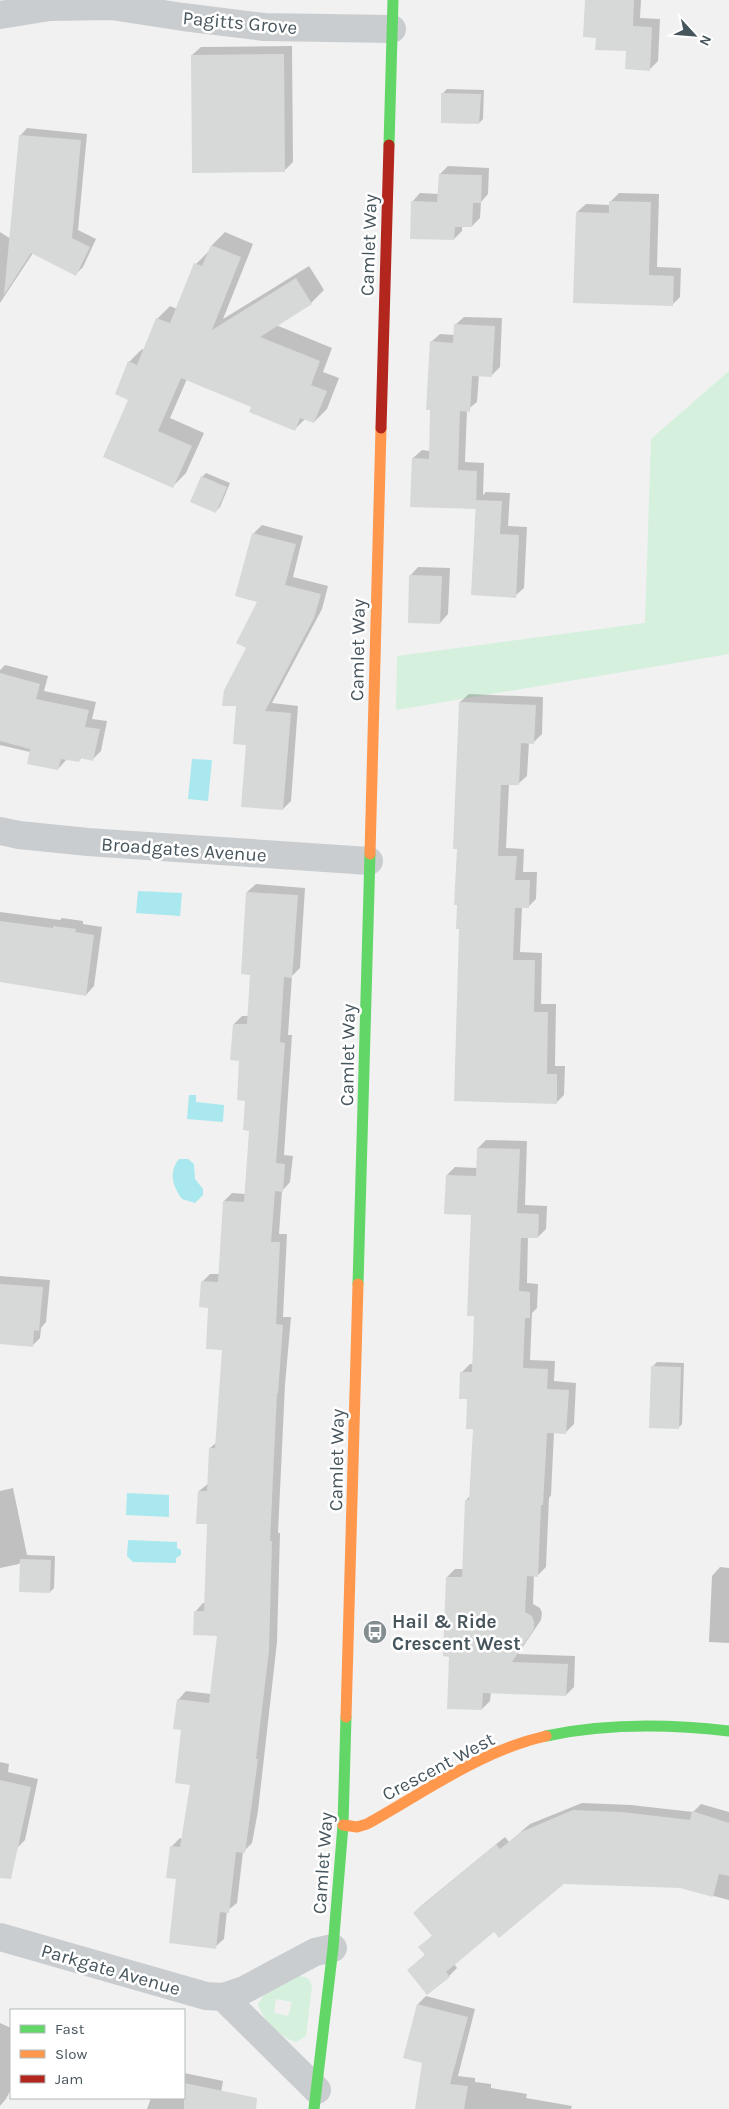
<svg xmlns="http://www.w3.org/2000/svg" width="729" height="2109" viewBox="0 0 729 2109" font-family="Karla,sans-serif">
<rect width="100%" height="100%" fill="#f1f1f1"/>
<!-- green -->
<path fill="#d5f0dc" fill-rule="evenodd" d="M729 371V654L396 710 397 656 645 623 651 439Z
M295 1976C304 1976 309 1976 312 1986L306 2036 296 2042C281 2038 262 2020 258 2004L264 1995ZM276 1999 292 2002 288 2016 274 2013Z"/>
<!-- water -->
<path fill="#a9e8ee" d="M192 759 212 760 208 801 188 799Z
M138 891 182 893 180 916 136 913Z
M189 1095H196V1102L224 1105 223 1122 187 1119Z
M179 1159H188L194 1164 195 1179 203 1189V1195L195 1203 182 1199C173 1187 168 1172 179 1159Z
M127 1493 169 1495V1517L126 1515Z
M128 1540 177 1542V1548L181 1550V1555L176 1558V1563L133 1562 127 1556Z"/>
<!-- shadow -->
<path fill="#0003" d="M587 0H641L640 18 660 19 658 61 649 70 627 50 597 37Z
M292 46 293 162 284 171 192 55 201 47Z
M447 89 484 90 483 119 479 123 443 93Z
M27 128 87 134 78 230 96 239 83 267 76 274 33 253 0 303V232L11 239 20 136Z
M448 166 489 168 488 194 481 202 480 218 472 226H462V231L454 239 412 202 420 193 439 194 440 174Z
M619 193 659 194 657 267 681 268 680 297 672 305 577 212 586 204 610 205 611 201Z
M225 232 253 244 223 319 309 266 324 290 311 303 276 325 332 348 323 372 339 378 327 409 314 422 306 418 295 429 253 406 187 379 170 418 204 433 186 473 173 486 130 399 129 362 142 349 144 350 157 319 170 306 177 309 196 264 209 251 212 245Z
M464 317 502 318 500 367 492 375H479L477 402 467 410 465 462 484 463 483 495 486 492 510 493 508 526 527 527 524 588 515 596 477 506 413 458 422 450 430 451 431 342 440 334 455 335V325Z
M206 473 230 483 220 507 216 511 202 477Z
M262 525 303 536 293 577 328 586 322 609 272 703 298 706 291 801 283 809 247 744 248 648 259 601 254 533Z
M418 567 450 568 448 614 440 623 410 576Z
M5 665 48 676 44 691 96 702 92 719 107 721 101 751 93 759 82 757 79 761 67 759 58 769 30 752 0 745V670Z
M469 694 543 697 542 734 534 742H529L527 776 518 784H509L506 848 524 849 523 872H537L536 899 528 907H522L520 952 542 953 541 1004H556L555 1066H565L564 1095 556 1103 460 928 458 848 460 702Z
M256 884 305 888 300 968 292 976 288 1035H292L284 1155 293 1156 290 1182 282 1191 279 1234H287L283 1317H291L285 1385 278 1533H280L277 1642 258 1811 252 1843 243 1852 237 1903 227 1911 224 1939 215 1947 178 1878 171 1847 180 1838 182 1839 191 1784 178 1700 186 1691 211 1694 218 1635 195 1612 203 1603H206L209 1523 199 1491 209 1483 210 1448 216 1443 224 1349 202 1282 210 1274H220L224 1201 232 1193 245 1194 250 1129 234 1024 242 1016H249L252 974 247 892Z
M0 912 60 920 62 918 83 921V924L102 927 94 986 86 995 0 981Z
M486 1140 527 1141 525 1205 547 1206 546 1229 538 1237 528 1236 527 1283 538 1284 537 1308 532 1313 530 1360 555 1361 554 1381 576 1383 574 1424 566 1432H554L551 1495 549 1498 546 1567 538 1575H534L533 1604 540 1608 542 1613 541 1620 518 1654 575 1656 574 1687 566 1695 491 1692 490 1701 482 1709 450 1655 447 1577 455 1569H464L466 1500 471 1495 474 1428 462 1372 470 1364H473L476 1315 472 1214 447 1175 455 1167 477 1168 478 1148Z
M0 1276 50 1280 46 1322 41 1328 40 1338 32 1346 0 1343Z
M657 1362 684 1363 682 1424 678 1428 653 1366Z
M13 1488 27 1555 55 1556 54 1588 50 1592 21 1561 19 1564 0 1568V1491Z
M720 1567 729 1568V1643L709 1642 712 1576Z
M0 1762 9 1764 8 1772 38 1779 25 1840 17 1848 0 1845Z
M582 1803 631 1805 693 1812 701 1804 729 1812V1900L680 1887 563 1883 495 1930 454 1964 457 1968 449 1976 408 1970 426 1954 420 1947 433 1935 414 1913 422 1905 505 1837 509 1842 530 1824Z
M426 1996 475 2009 458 2076 475 2078V2082L491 2084V2088L527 2094 526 2098 572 2106 571 2109H416L424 2062 418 2004Z
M0 2023 11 2028V2089L6 2099 0 2106Z
M184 2073 223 2081 218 2109H147L151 2098H184Z"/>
<!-- building -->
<path fill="#d7d9d9" d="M585 0H634L633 26 652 27 650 71 625 69 626 51 595 50 596 38 583 37Z
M284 54 285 172 192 173 191 55Z
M441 93 481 94 479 124 441 123Z
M19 135 81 140 72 238 90 247 76 276 31 253 4 295Z
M439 174 482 175 481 203H473L472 227H455L454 240 410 239 411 201 437 202Z
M609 201 651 202 649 275 674 276 673 306 573 303 576 212 609 213Z
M211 245 241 257 212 330 296 278 312 304 260 337 320 361 311 385 327 391 314 423 300 418 295 431 249 412 251 407 181 378 158 431 192 446 173 488 103 457 128 400 115 394 128 361 137 365 156 318 170 323 194 263 202 266Z
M454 324 495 326 492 377 472 376 470 412 460 411 458 470 477 471 476 509 410 507 412 458 429 459 430 410H426L430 341 453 343Z
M201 476 227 487 216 513 190 502Z
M476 500 502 501 500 534 519 535 516 598 471 595Z
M252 533 296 544 285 585 321 594 314 618 265 711 291 713 283 810 241 807 246 745 233 744 236 706H222L224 690 246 648 236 643 257 602 235 596Z
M409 575 442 576 440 624 408 623Z
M0 673 40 684 36 699 89 710 85 727 100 729 93 761 80 758 79 762 61 759 58 770 27 764 30 749 0 741Z
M459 702 536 705 534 744 521 743 519 785H501L498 856H517L515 880H530L529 908H515L513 960H535L534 1012H548L547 1074H557V1104L454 1101 459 929H456L457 905H454L457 849H453Z
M246 892 298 895 292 978 284 977 280 1042 285 1043 276 1163 285 1164 283 1192 275 1191 271 1242H280L276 1324 283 1325 278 1393H277L270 1541H272L269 1651 256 1759H258L245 1853 236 1852 229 1913 220 1912 216 1949 169 1943 176 1879 166 1878 170 1846 180 1847 190 1785 175 1783 181 1730 173 1729 177 1699 209 1703 217 1636 193 1635 194 1611H204L207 1524H196L198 1491H207L209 1448H215L222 1350 206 1349 208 1308 199 1307 201 1281 218 1282 223 1201 244 1202 249 1131 243 1130 245 1101 237 1100 239 1061 230 1060 233 1024H247L250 975 241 974Z
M0 921 53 928V926L76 929 75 932 94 935 86 996 0 982Z
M477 1148 520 1149 517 1213 539 1214 538 1238H521L519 1291 530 1292V1318H525L523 1368 548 1369 547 1389 569 1390 566 1434 547 1433 543 1505H541L538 1577 527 1576 525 1612 532 1616 534 1622V1629L512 1662 568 1664 566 1696 483 1693 482 1710 447 1709 449 1657 443 1656 446 1577H462L465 1500H469L473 1429H466L467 1399H459L460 1372H472L474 1316H467L471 1215 444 1214 446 1175 476 1176Z
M0 1284 43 1287 39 1331 34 1330 33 1347 0 1344Z
M651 1366 681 1367 679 1429 649 1428Z
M20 1559 51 1560 50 1593 19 1592Z
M0 1780 31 1787 11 1879 0 1878Z
M573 1810 622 1812 690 1820 692 1811 729 1823V1876L719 1874 713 1897 680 1888 564 1884 499 1938 494 1932 446 1972 450 1977 427 1995 407 1970 425 1955 418 1947 432 1936 413 1913 496 1844 500 1849 521 1832Z
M417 2004 468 2017 450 2084 468 2086 464 2109H415L422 2063 403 2058Z
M184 2083 257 2098 256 2109H184Z"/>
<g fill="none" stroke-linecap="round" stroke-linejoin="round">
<!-- street -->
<path stroke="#cacdcf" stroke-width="28" d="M0 15 50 7 111 6 183 17 264 27 392 29
M0 831 19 835 88 842 369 861
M0 1937 206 1996 223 1997 244 1990 315 1952 333 1948
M223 1997 317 2090"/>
<!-- fast -->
<path stroke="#63d668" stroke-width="11" d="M389 145 393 0
M358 1284 370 854
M546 1736C607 1723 668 1724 729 1731
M314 2109 333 1948 343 1825 346 1717"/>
<!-- slow -->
<path stroke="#ff974d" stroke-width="11" d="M370 854 381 428
M346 1717 358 1284
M343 1825 357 1827 367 1824C425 1792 480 1751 546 1736"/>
<!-- jam -->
<path stroke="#b3261e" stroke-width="11" d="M381 428 389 145"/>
</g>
<!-- icons -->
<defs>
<g id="bus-disc" transform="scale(1.25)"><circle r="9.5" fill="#828c91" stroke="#fff"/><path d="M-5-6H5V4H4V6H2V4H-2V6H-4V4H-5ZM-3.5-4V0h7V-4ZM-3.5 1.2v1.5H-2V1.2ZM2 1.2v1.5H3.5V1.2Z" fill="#fff"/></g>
</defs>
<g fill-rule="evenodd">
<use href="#bus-disc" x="375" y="1632"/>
</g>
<g text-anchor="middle" stroke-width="5" stroke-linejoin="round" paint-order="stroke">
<!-- street labels -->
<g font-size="19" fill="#47555d" stroke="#fff">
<text transform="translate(240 22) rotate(5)" y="7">Pagitts Grove</text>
<text transform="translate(368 245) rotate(-88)" y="7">Camlet Way</text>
<text transform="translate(357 650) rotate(-89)" y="7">Camlet Way</text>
<text transform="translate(184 849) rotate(4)" y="7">Broadgates Avenue</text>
<text transform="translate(347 1055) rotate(-89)" y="7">Camlet Way</text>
<text transform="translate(336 1460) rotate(-89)" y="7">Camlet Way</text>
<text transform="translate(438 1766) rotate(-28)" y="7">Crescent West</text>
<text transform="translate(322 1863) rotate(-86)" y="7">Camlet Way</text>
<text transform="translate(111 1969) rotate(16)" y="7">Parkgate Avenue</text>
</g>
<!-- poi labels -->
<g font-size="19" font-weight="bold" fill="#47555d" stroke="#fff" text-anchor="start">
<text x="392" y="1628">Hail &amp; Ride<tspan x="392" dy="22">Crescent West</tspan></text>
</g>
</g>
<!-- legend -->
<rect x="10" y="2009" width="175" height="90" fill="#ffffff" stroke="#b5bbbe"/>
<rect x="20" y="2025" width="25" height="8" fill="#63d668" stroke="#b5bbbe"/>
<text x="55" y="2034" font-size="15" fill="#47555d">Fast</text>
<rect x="20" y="2050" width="25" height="8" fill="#ff974d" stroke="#b5bbbe"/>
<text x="55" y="2059" font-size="15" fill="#47555d">Slow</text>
<rect x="20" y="2075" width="25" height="8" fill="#b3261e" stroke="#b5bbbe"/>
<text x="55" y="2084" font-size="15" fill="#47555d">Jam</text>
<!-- north arrow -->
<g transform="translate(694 35) rotate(116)" stroke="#ffffff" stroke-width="4" paint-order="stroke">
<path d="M0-4L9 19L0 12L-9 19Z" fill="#47555d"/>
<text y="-8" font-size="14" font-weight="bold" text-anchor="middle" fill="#47555d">N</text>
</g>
</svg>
